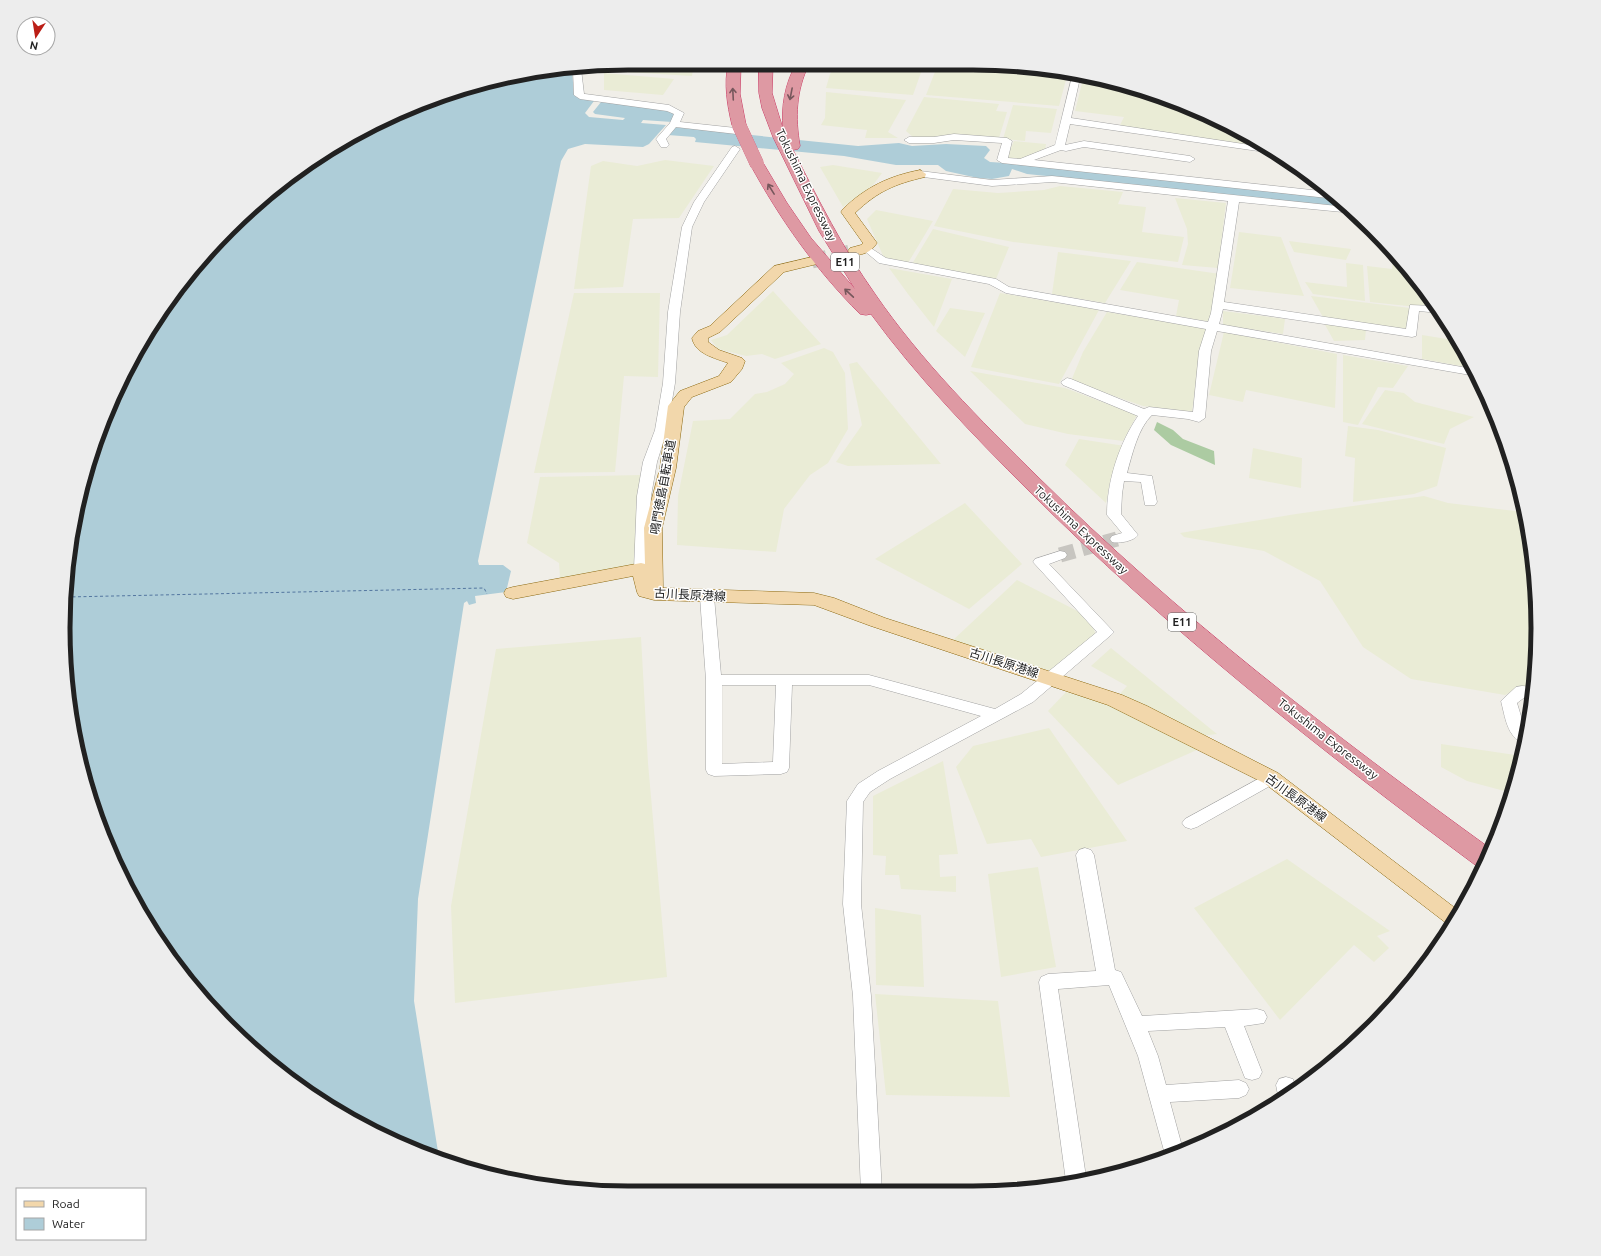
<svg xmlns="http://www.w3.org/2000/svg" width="1601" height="1256" viewBox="0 0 1601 1256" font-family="Ubuntu,'Noto Sans JP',sans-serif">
<rect width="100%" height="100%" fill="#f0eee8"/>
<!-- farmland -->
<path fill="#eaecd6" d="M632 63H694L692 76 626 72Z
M836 64H924L913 95 826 88 830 74Z
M938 64H1010L1067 76 1059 106 926 95Z
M604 73 674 79 663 95 604 90Z
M1083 79 1154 93 1255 139 1269 148 1119 127 1124 117 1075 111Z
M826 92 906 100 888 132 898 138H865L867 130 821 125 825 118Z
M924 97 999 104 996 111 1007 112 999 138H914L906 131Z
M1013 105 1057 109 1051 133 1026 131 1025 141 1003 139Z
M1014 141 1046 144 1045 150 1022 160 1006 159Z
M665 160 714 166 679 218 633 219 623 287 574 289 591 166 603 161 637 166Z
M833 165 882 173 873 185 843 207 820 167Z
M1060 186 1123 192 1118 204 1146 207 1142 232 1184 237 1178 262 1013 242 934 226 953 189 998 193 1044 190Z
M1175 198 1226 203 1218 268 1182 265 1188 244 1187 229Z
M876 210 933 221 908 263 884 258 867 219Z
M933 229 1009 247 996 279 912 264Z
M1239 232 1281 237 1304 296 1230 288Z
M1289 241 1351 249 1346 260 1294 252Z
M1058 252 1131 261 1105 303 1052 294Z
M1394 252 1398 255 1436 309 1370 302 1367 266 1392 269Z
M1137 262 1220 274 1211 322 1176 316 1179 300 1120 290Z
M1346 263 1363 265 1365 301 1313 294 1305 282 1347 287Z
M889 268 952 279 934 327 908 294Z
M773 291 821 344 775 359 762 354 746 356 718 349 711 340 727 335Z
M574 293H660L658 377 624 376 615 472 534 473Z
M1000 293 1099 310 1059 384 971 367Z
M1311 296 1410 308 1407 329 1324 319Z
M950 308 985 313 965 357 936 331Z
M1223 311 1285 319 1283 334 1223 325Z
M1107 312 1208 329 1200 351 1192 412 1143 406 1071 381 1083 352Z
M1324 323 1366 329 1365 340 1334 341Z
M1224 332 1337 354 1335 408 1246 390 1243 402 1209 395Z
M1422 335 1459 341 1472 368 1422 359Z
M824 348 833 352 845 373 848 429 828 463 810 475 784 509 776 552 677 545 678 496 693 421 730 419 755 394 767 392 785 384 794 374 781 363Z
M1343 355 1408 366 1393 388 1378 387 1358 425 1343 422Z
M857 362 941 464 848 466 836 462 862 425 849 364Z
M970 371 1065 388 1137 415 1123 441 1068 434 1025 424Z
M1385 390 1404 393 1415 402 1474 417 1450 429 1444 444 1362 424Z
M1348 426 1378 430 1446 448 1437 486 1414 494 1353 502 1355 458 1345 456Z
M1079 439 1125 446 1110 482 1106 503 1065 465Z
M1253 448 1302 458 1301 488 1249 478Z
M642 475 637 567 596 575 560 578 559 563 527 543 540 477Z
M1424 496 1448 503 1523 512 1533 554 1537 665 1533 685 1523 687 1505 695 1411 679 1363 647 1320 581 1264 551 1184 537 1180 533 1296 514Z
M965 503 1022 564 969 609 875 559Z
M1017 580 1089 617 1096 635 1050 671 952 641Z
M641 637 648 763 667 977 455 1003 451 906 496 649Z
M1111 648 1217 734 1200 736 1118 696 1127 686 1091 666Z
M1066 692 1126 709 1199 749 1118 785 1048 711Z
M1049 728 1127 841 1041 857 1031 839 987 844 956 767 973 746Z
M1441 744 1522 756 1519 774 1512 793 1467 781 1441 767Z
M943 761 958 854 939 855 940 877 956 876V892L901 889 899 875H885L886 856 873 855V796Z
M1287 859 1390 931 1377 936 1389 948 1374 962 1354 945 1280 1020 1194 908Z
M1038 867 1056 967 1001 977 988 874Z
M875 908 921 915 924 987 876 985Z
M875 994 998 1001 1010 1097 886 1095Z"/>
<!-- forest -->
<path fill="#accba2" d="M1157 422 1173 430 1183 439 1214 451 1215 465 1171 445 1154 430Z"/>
<!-- water -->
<path fill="#aecdd8" d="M572 70 574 95 579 98 594 101 585 113 589 117 623 120 625 118 595 114 593 112 601 102 670 110 675 115 672 122 643 120 641 123 666 125 649 144 643 147 585 144 568 149 561 161 478 561 479 565H503L511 571 506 592 475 596 476 603 469 605 467 601 464 603 418 899 414 1001 439 1158 412 1150 314 1098 228 1027 139 911 82 774 63 628 82 482 139 346 228 229 345 139 482 82Z
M673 127 858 146 899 143 912 146 946 144 986 146 990 150 984 158 990 162 1035 165 1337 199 1346 207 1027 174 1012 169 1009 176 992 179 978 178 946 171 938 165H896L844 156 695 142 696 139 694 137 668 135Z"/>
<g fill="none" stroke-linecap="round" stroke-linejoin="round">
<!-- ferry -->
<path stroke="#5376a0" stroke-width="1" stroke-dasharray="3 2.5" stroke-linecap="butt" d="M67 597 484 588 487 594"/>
<!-- minor-tunnel -->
<path stroke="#c7c5c0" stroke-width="15" stroke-dasharray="15 8" stroke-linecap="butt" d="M1060 555 1117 539"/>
<!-- major-tunnel -->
<path stroke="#c7c5c0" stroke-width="15" stroke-dasharray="15 8" stroke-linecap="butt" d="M812 261 855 251"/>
<!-- minor casing -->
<g stroke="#a2a2a2" stroke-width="1">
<path id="minor" d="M581 69 584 94H585L669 105 684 113 680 122 745 129 750 132 745 135 676 127 666 139 669 145 667 147H661L656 139 670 123 674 114 667 111 580 99 574 95 573 70Z
M1072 77 1080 78 1071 118 1270 148 1279 154 1070 124 1065 145 1084 141 1190 156 1195 159 1190 162 1084 147 1066 151 1061 150 1034 160 1330 192 1337 199 1002 163 997 160 1002 143 954 140 934 143H909L904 140 909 137H934L954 134 1007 138 1012 141 1008 158 1020 159 1055 145Z
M735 146 740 149 704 202 692 227 680 312 675 383 667 430 657 462 651 496 648 569 646 572H636L634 569 637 496 643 462 655 430 663 383 668 312 682 227 694 202 732 147Z
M920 171 992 180 1052 176 1347 207 1353 213 1239 202 1224 302 1406 329 1410 305 1434 306 1439 313 1419 311 1416 336 1412 337 1223 309 1219 324 1473 369 1476 376 1217 331 1211 351 1205 418 1199 422 1188 419 1152 415C1138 428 1132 455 1127 473L1152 476 1157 502 1155 505H1145L1141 482 1124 481 1122 494 1121 514 1138 535C1134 541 1119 544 1112 542L1110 539 1112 536 1122 533 1107 515C1107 481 1119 444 1138 416L1063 385 1061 382 1067 378 1071 379 1144 409 1149 407 1193 412 1199 351 1206 329 1006 293 989 284 879 263 861 248 866 245 886 258 996 279 1009 287 1208 322 1211 313 1228 201 1052 182 992 186 916 176 915 174 916 172Z
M1060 551 1065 552 1067 555 1065 558 1049 564 1111 629 1114 632 1111 635 1033 702 890 779 870 792 863 802 861 904 871 996 882 1192H861L853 996 843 904 847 801 858 784 878 771 981 716 869 685H792L789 768 787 772 781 774 714 776 708 774 706 770V680L700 597 702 594H712L714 597 721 675H869L995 709 1021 694 1097 632 1033 562 1035 559ZM722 685H776L773 762 722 764Z
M1522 686 1533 687 1531 697H1525L1517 703 1524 726 1526 729 1524 743C1507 738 1505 716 1501 701L1516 687Z
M1271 772 1277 774 1279 778 1277 782 1197 827 1191 829 1185 827 1182 823 1185 819Z
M1085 848 1091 850 1094 855 1115 970 1121 972 1142 1016 1257 1009 1264 1011 1267 1017 1264 1023 1244 1026 1262 1072 1259 1078 1252 1080 1245 1078 1225 1027 1148 1031 1158 1056 1166 1085 1239 1080 1246 1083 1249 1089 1246 1095 1239 1098 1170 1102 1183 1150 1166 1158 1138 1056 1109 985 1058 989 1086 1177 1066 1181 1039 982 1041 977 1048 974 1096 971 1076 855 1079 850Z
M1286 1077 1293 1079 1296 1088 1279 1100 1276 1085 1279 1079Z"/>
</g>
<!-- major casing -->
<g stroke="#8c6911" stroke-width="1">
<path id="major" d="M920 170 926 174 925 177C895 184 878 191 855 213L877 243C871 252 861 257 850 254L848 251 850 248 861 245 863 243 841 212 843 209C866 187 889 176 920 170Z
M812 257 817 258 819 261 817 264 784 272 720 332 708 338V342L719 350 742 358 745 361 742 369 731 382 692 397 684 407 676 468 662 528 663 588 814 593 834 598 885 618 1122 695 1147 706 1278 773 1459 911 1450 926 1264 783 1108 705 871 626 814 605 654 600 639 596 637 592 633 576 513 599 506 597 504 593 506 589 513 587 641 563 645 564 644 528 660 468 668 406 680 391 719 376 728 363C715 358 695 354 692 338L698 331 710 326 774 266Z"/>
</g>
<!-- highway casing -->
<g stroke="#c93b65" stroke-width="1">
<path id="highway" d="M728 63H741L740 94 746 125 744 128H734L732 125C727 104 724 85 728 63Z
M759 63H773L772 93 783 129C781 106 785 84 796 64H809C796 91 795 117 800 146L798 149 793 150C818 199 843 249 875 294 921 361 980 420 1038 477 1177 615 1332 734 1491 849L1483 868 1478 867C1320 750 1167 629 1028 490 973 435 917 377 871 314L866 315 860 314C815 269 780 219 750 164L752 161H762L787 203 811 238 855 289 819 231 773 137 762 108 759 93Z"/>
</g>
<!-- minor -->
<use href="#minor" fill="#fff" fill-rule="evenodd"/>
<!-- major -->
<use href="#major" fill="#f2d7ab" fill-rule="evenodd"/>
<!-- highway -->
<use href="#highway" fill="#de99a3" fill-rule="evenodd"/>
<!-- highway-bridge casing -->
<g stroke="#c93b65" stroke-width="14" stroke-linecap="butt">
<path id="highway-bridge" d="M739 125 757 164"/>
</g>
<!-- highway-bridge -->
<use href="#highway-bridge" stroke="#de99a3" stroke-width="14"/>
</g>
<!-- one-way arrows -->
<defs><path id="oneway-shaft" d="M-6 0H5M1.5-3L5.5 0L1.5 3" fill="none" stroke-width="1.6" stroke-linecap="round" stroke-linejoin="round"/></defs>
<g stroke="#76575c">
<use href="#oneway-shaft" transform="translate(733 94) rotate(-93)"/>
<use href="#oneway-shaft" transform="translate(791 94) rotate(101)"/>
<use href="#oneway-shaft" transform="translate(771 189) rotate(-122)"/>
<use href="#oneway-shaft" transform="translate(849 293) rotate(-137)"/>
</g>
<g text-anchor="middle" stroke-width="3" stroke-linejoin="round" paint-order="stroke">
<!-- shield labels -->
<g fill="#fff" stroke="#646464" stroke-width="1">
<rect x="831" y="253" width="28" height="18" rx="3"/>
<rect x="1168" y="613" width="28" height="18" rx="3"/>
</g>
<g font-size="11" font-weight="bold" fill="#212121">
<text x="845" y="266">E11</text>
<text x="1182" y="626">E11</text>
</g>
<!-- street labels -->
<g font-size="12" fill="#212121" stroke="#fff">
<text transform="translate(806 185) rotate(64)" y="4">Tokushima Expressway</text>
<text transform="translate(663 487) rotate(-80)" y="4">鳴門徳島自転車道</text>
<text transform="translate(1081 530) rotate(43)" y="4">Tokushima Expressway</text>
<text transform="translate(690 595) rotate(3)" y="4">古川長原港線</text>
<text transform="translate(1004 663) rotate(18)" y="4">古川長原港線</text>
<text transform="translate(1328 739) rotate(38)" y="4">Tokushima Expressway</text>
<text transform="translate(1296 798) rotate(36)" y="4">古川長原港線</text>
</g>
</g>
<!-- crop -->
<path d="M0 0H1601V1256H0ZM628 70H973A558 558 0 0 1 1531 628V628A558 558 0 0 1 973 1186H628A558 558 0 0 1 70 628V628A558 558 0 0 1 628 70Z" fill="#ededed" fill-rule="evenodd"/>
<path fill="none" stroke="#212121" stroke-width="5" d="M628 70H973A558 558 0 0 1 1531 628V628A558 558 0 0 1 973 1186H628A558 558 0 0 1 70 628V628A558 558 0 0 1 628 70Z"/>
<!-- legend -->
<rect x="16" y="1188" width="130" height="52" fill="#ffffff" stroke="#a6a6a6"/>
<rect x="24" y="1201" width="20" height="6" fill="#f2d7ab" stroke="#a6a6a6"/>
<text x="52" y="1208" font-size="12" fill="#212121">Road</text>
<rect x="24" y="1218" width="20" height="12" fill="#aecdd8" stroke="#a6a6a6"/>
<text x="52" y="1228" font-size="12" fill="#212121">Water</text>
<!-- north arrow -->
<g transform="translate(36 36) rotate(192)"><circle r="19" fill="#ffffff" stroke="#a6a6a6"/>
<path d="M0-3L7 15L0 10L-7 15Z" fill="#bb1e16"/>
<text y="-6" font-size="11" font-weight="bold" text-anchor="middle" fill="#212121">N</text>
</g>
</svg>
